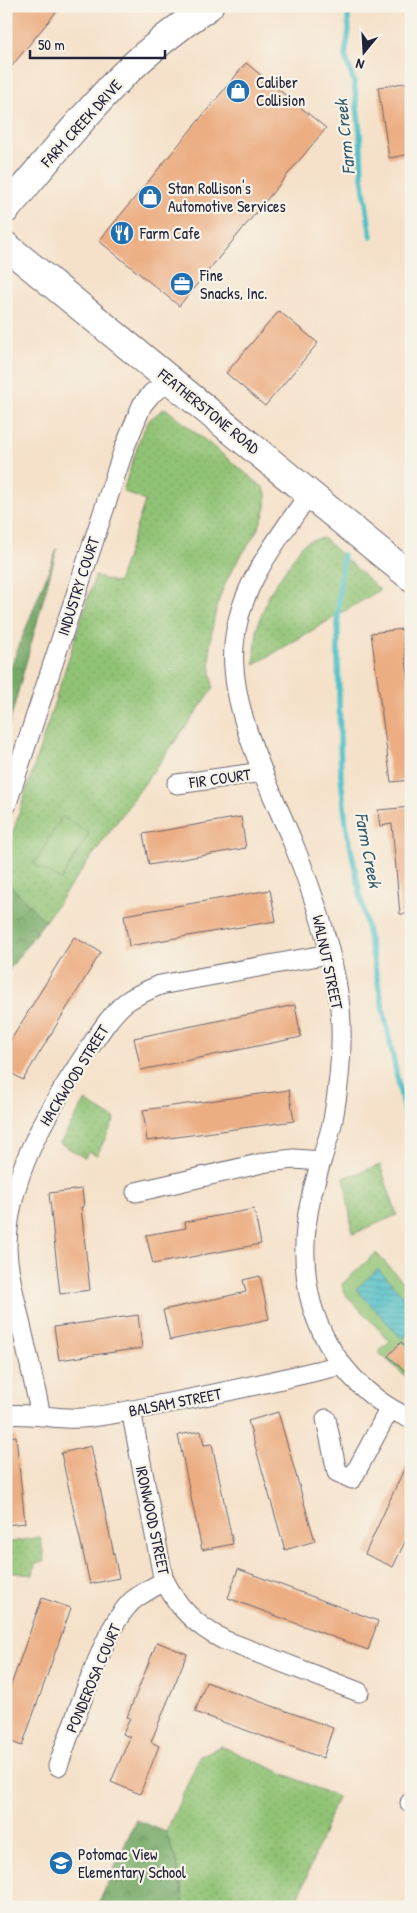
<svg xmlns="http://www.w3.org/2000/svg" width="417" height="1913" viewBox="0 0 417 1913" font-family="'Patrick Hand',sans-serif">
<defs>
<pattern id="grass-dots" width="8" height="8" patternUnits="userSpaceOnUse" patternTransform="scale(1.25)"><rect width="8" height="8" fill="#90c374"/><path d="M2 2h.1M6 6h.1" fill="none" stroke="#7ca765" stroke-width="1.8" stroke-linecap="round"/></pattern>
<pattern id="forest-crowns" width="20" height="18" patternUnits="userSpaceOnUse" patternTransform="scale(1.25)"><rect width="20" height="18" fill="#74a966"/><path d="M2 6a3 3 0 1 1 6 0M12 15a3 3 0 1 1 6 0" fill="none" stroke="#5f8955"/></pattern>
<pattern id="water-rules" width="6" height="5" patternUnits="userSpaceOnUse" patternTransform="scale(1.25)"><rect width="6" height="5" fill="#53c1c8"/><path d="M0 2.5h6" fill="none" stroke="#449ca4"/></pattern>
</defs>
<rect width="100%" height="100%" fill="#f7f3e8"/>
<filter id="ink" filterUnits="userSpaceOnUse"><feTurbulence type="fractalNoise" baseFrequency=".02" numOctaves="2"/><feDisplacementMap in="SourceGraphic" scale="10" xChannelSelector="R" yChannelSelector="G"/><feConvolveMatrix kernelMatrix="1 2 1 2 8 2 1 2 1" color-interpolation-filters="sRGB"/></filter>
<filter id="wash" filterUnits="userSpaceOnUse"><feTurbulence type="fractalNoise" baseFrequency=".0096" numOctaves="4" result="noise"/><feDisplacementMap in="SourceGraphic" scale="20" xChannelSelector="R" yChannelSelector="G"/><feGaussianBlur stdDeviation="1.12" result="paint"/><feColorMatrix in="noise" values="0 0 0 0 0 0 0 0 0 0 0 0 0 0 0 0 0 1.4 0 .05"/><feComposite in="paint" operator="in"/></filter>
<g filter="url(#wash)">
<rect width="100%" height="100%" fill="#f5e1c9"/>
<!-- grass -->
<path fill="url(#grass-dots)" stroke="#597258" d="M165 408 264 488C277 517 236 556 225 584 216 604 210 632 210 655 210 666 212 678 213 689L45 921 6 881V854L95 576 118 583 145 501 123 491 142 433 150 419Z
M323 538 380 590 254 665 257 628 269 594 302 545 311 540Z
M85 1101 115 1119 97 1155 88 1152 85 1158 60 1143Z
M380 1165 397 1215 353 1234 344 1178Z
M40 1537 45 1561 35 1564 33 1575 6 1572V1543Z
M221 1746 337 1797 295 1907H184L182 1887 166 1832 200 1756Z"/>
<!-- forest -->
<path fill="url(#forest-crowns)" stroke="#4b6650" d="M57 549 6 736V679Z
M6 881 45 921 6 974Z
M136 1820 166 1832 177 1863 184 1907H97Z"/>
<!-- pitch -->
<path fill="#90c374" stroke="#597258" d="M62 817 89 833 61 880 34 864Z
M376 1253 411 1290V1381L378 1352 390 1341 344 1293 342 1284Z"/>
<!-- water -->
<path fill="url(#water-rules)" stroke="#3a7282" d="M378 1269 411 1304V1332L402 1339 356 1289Z"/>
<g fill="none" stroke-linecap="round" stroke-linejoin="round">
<!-- stream -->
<path stroke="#53c1c8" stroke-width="5.5" d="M347 6 349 30 345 56 354 82 360 132 362 176 371 237
M343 555 338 605V657L341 777 346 824 411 1146"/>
</g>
<g id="blocks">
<!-- building -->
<path fill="#ecad82" d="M6 6H61L6 73Z
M246 63 326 128 179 306 99 241Z
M411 82V154L389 158 378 87Z
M279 311 318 343 265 406 226 373Z
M402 629 411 698V780L391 782 371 633Z
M411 807V914H400L392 824 380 826 378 810Z
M241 817 246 848 149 865 143 834Z
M270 890 276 921 129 946 124 915Z
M74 937 101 952 23 1080 6 1070V1048Z
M295 1005 301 1037 141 1070 134 1038Z
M289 1090 294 1121 147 1141 143 1110Z
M82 1189 84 1207H81L90 1290 60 1294 49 1193Z
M254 1209 261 1244 153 1264 146 1235 186 1228 185 1222Z
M260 1276 269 1319 170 1340 163 1310 246 1292 243 1280Z
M138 1315 142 1348 59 1360 54 1327Z
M401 1342 411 1351V1376L388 1356Z
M278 1412 315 1541 285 1550 248 1421Z
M201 1431 204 1445 212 1444 233 1544 202 1550 178 1435Z
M16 1436 25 1523 6 1525V1437Z
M91 1446 119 1578 90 1584 61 1453Z
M411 1454V1529L393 1567 365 1554Z
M238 1569 378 1621 368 1650 228 1598Z
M42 1598 71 1608 22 1746 6 1740V1699Z
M157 1642 187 1654 151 1742 159 1746 140 1794 111 1782 130 1737 123 1734 130 1718 127 1717Z
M206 1682 333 1728 323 1758 195 1712Z"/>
</g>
</g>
<g filter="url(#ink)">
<use href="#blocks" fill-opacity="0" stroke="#6c656d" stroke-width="1"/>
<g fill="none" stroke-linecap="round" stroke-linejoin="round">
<!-- street casing -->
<g stroke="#6c656d" stroke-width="21">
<path id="street" d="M309 494C277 541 238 587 234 646 229 709 269 785 293 843 312 890 332 949 339 999 344 1038 340 1080 333 1120 327 1146 317 1171 311 1198 304 1228 303 1263 309 1294 321 1349 359 1396 411 1419
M177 784 263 772
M6 806 124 449 142 405 152 393 172 381
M136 1192 267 1162 294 1159 321 1161
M131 1410 163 1577C176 1607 196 1626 224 1640L359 1692
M6 1415C31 1412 56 1420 82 1418 106 1416 129 1411 153 1406 216 1395 279 1380 342 1365
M41 1416C34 1383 27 1350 19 1317 14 1293 7 1270 7 1246 8 1176 47 1112 84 1056 97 1037 109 1016 126 1002 136 995 148 990 160 985L329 954
M326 1419 337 1472 352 1479 390 1408
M58 1766C70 1732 82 1698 96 1664 105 1642 114 1619 132 1601 142 1593 153 1587 165 1581
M410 1803H411"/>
</g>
<!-- secondary casing -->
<g stroke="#6c656d" stroke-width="30">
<path id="secondary" d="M6 209C44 164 81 118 122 76 149 50 178 27 209 6
M6 246 411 577"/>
</g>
<!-- street -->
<use href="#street" stroke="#fff" stroke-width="19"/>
<!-- secondary -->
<use href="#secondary" stroke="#fff" stroke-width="28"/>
</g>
</g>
<!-- icons -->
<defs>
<g id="shop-disc" transform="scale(1.25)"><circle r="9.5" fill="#1f6fb2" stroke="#f7f3e8"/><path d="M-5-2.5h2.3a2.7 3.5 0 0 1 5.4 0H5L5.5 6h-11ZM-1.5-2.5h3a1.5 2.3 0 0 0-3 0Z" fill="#fff"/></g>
<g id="restaurant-disc" transform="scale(1.25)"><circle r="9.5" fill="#1f6fb2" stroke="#f7f3e8"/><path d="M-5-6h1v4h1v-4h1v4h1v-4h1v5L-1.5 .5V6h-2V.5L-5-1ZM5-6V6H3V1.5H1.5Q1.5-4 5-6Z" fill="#fff"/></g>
<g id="office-disc" transform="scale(1.25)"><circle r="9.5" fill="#1f6fb2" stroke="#f7f3e8"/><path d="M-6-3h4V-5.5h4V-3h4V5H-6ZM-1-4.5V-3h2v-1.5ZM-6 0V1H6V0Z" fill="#fff"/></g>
<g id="school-disc" transform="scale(1.25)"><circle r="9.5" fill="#1f6fb2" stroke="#f7f3e8"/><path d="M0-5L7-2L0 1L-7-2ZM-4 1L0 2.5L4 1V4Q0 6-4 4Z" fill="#fff"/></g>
</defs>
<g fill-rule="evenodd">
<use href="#shop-disc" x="238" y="91"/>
<use href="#shop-disc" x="150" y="197"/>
<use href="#restaurant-disc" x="122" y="233"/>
<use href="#office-disc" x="182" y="284"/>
<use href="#school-disc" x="61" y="1863"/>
</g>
<g text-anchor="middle" stroke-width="4.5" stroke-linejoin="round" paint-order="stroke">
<!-- poi labels -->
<g font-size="16" fill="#22223b" stroke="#f7f3e8" text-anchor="start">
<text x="256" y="88">Caliber<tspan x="256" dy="18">Collision</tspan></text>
<text x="168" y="194">Stan Rollison's<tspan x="168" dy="18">Automotive Services</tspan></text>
<text x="140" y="239">Farm Cafe</text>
<text x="200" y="281">Fine<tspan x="200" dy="18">Snacks, Inc.</tspan></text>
<text x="78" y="1860">Potomac View<tspan x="78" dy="18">Elementary School</tspan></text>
</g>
<!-- street labels -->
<g font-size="16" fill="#22223b" stroke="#f7f3e8">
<text transform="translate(81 123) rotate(-48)" y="6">FARM CREEK DRIVE</text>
<text transform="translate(209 411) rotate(39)" y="6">FEATHERSTONE ROAD</text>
<text transform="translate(78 586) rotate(-72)" y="6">INDUSTRY COURT</text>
<text transform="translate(220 778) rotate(-8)" y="6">FIR COURT</text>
<text transform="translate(328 962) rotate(78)" y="6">WALNUT STREET</text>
<text transform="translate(74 1075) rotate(-58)" y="6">HACKWOOD STREET</text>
<text transform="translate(175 1402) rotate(-11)" y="6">BALSAM STREET</text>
<text transform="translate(153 1520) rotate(78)" y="6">IRONWOOD STREET</text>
<text transform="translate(93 1678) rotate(-67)" y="6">PONDEROSA COURT</text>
</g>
<!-- water labels -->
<g font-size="18" font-style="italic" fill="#335a6c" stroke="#f7f3e8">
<text transform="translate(345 137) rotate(-96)" y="6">Farm Creek</text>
<text transform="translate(368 850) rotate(79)" y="6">Farm Creek</text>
</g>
</g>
<!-- margin -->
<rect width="417" height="1913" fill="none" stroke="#f7f3e8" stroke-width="25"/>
<!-- north arrow -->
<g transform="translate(364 52) rotate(198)" stroke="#f7f3e8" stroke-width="4" paint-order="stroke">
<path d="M0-4L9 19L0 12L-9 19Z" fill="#22223b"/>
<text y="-8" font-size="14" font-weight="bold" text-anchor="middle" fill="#22223b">N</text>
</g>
<!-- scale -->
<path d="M30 50v8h135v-8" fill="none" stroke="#22223b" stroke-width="2.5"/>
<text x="38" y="50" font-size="15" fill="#22223b" stroke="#f7f3e8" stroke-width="4" paint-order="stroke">50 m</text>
</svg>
